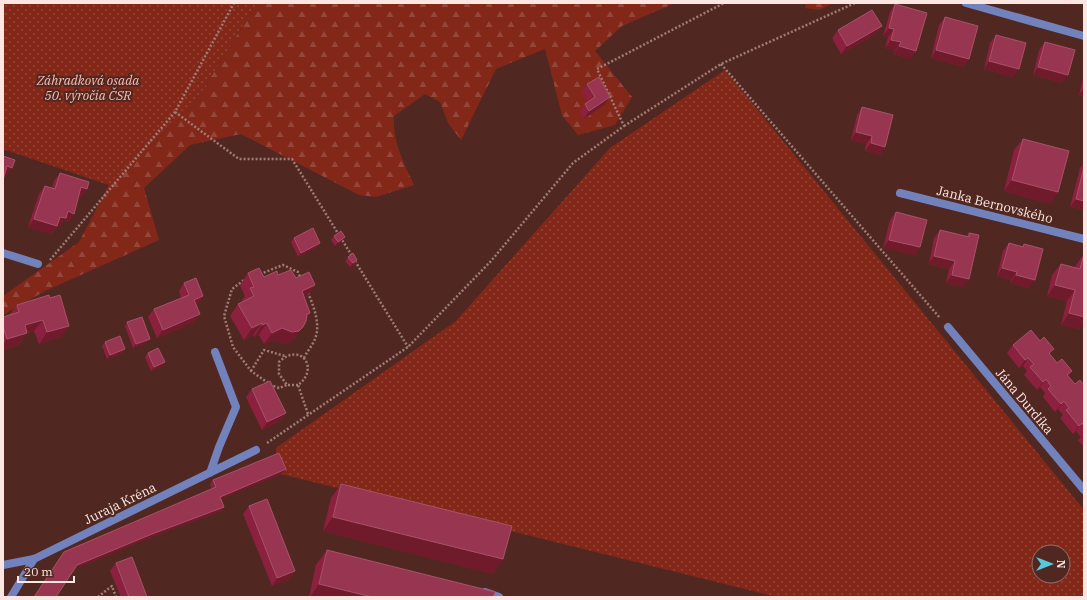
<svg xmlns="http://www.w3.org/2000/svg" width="1087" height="600" viewBox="0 0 1087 600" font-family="'IBM Plex Serif',serif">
<defs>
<pattern id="grass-dots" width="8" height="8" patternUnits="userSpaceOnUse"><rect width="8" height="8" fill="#832719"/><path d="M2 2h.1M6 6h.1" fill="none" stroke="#95463a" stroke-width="1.8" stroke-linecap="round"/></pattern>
<pattern id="forest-firs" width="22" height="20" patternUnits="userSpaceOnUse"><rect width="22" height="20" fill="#832719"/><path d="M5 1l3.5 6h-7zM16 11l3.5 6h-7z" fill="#95463a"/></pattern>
</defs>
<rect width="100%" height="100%" fill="#512821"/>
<!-- grass -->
<path fill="url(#grass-dots)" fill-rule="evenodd" d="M3 3H257L193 106 109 185 3 149Z
M725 70 1084 510V597H777L281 474 276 457V448L456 321 610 148ZM1039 552H1063V576H1039Z"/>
<!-- forest -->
<path fill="url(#forest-firs)" d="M257 3H675L622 26 595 51 632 97 615 125 578 135 562 115 545 49 496 69 461 140 448 123 440 102 425 94 394 116C392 141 404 163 414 185L376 197 359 195 241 134 190 145 144 188 159 240 45 291 3 315V296L79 242 109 185 193 106Z
M806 3H834L819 10 805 8Z"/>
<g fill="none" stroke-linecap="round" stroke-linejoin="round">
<!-- path -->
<path stroke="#9d7d77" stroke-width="2.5" stroke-dasharray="2 2" stroke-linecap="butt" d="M721 64 940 318
M175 112 239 159H292L352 256
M624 126 721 64 855 3
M50 260 175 112 234 3
M355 261 408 347
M260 274 283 265 298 272 301 279
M247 278 232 289 224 316 233 347 251 371 271 385 279 388 287 385
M304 358C307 351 314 344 316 336 320 322 313 304 307 291
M251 371 264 350 285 356
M298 385H287L279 374V362C301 341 320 369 298 385L308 414
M267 443 408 347 491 261 573 163 624 126 597 69 724 3
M98 597 112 586 116 597"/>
<!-- lane -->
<path stroke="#7182bd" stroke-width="8" d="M210 473 219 447 236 407 215 352
M3 565 34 559 256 450
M485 592 499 597"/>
<!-- street -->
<path stroke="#7182bd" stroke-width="8" d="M966 3 1084 36
M900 193 1084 239
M3 253 38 264
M948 327 1084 490
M11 597 34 559"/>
</g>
<!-- wall -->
<path fill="#8b213f" d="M895 4 916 51 911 59 893 54 895 50 885 48 888 37 883 36 890 12Z
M945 17 964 67 931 58 939 25Z
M838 30 876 34 841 54 832 38Z
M996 35 1013 77 984 69 990 43Z
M1045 42 1062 83 1033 75 1039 50Z
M1084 74V96L1079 95Z
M587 84 604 105 584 119 579 112 585 104 588 102 581 92Z
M862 107 885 147 880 155 865 151 866 144 851 140 857 115Z
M1023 139 1058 192 1050 204 1004 191 1014 150Z
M1084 163V210L1070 207 1080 168Z
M60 173 87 189 81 197 79 196 74 214 68 222 64 220 60 226 58 225 52 234 28 227 39 194 45 186 52 188 54 181Z
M896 212 920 247 915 255 883 248 890 220Z
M940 230 967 236 969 233 963 287 946 283 949 269 929 264 934 238Z
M334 236 342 241 335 246 331 240Z
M294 238 317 247 298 257 291 242Z
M1009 243 1022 246 1024 244 1029 288 1010 283 1011 280 997 276 1003 251Z
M1084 254V323L1079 329 1061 325 1067 301 1047 296 1052 275 1061 264 1075 267 1076 265Z
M348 257 357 260 355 264 350 267 345 261Z
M248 273 264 277 278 275 296 278 315 285 307 296 304 298 310 313 307 317 295 338 290 342 284 344 274 340 264 344 259 335 254 337 253 335 244 340 230 316 238 304 243 302 242 300 245 296 240 285Z
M184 283 198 304 196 305 200 314 194 322 157 338 148 317 154 309 181 298 179 291Z
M50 298 69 326 61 337 39 344 34 331 27 333 19 345 3 350V317L9 315 17 305Z
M127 322 147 343 133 348 125 326Z
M105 342 125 349 122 353 107 359 102 346Z
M1013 345 1050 355 1057 363 1072 371 1068 376 1075 384 1084 385V447L1078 440 1081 437 1076 431 1073 434 1060 418 1063 415 1058 409 1055 412 1043 397 1045 393 1040 387 1037 390 1024 375 1027 371 1023 366 1019 368 1007 353Z
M148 353 165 362 162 366 151 371 145 357Z
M252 389 286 413 280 421 262 430 246 397Z
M286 469 283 473 221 499 224 507 221 511 149 538 74 569 64 552 212 489 210 484 213 480Z
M341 484 503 559 493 574 323 531 331 498Z
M249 506 295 571 289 579 272 586 243 514Z
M327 550 493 597H309L316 565Z
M116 563 147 597H121L110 571Z"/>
<!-- shaded-wall -->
<path fill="#6f1b2c" d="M1058 3H1071L1069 6Z
M882 26 876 34 841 54 847 46Z
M889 28 894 29 888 37 883 36Z
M891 40 901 42 895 50 885 48Z
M899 46 916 51 911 59 893 54Z
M936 50 969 59 964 67 931 58Z
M989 61 1019 69 1013 77 984 69Z
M1038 67 1068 75 1062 83 1033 75Z
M1084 88V96L1079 95Z
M610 97 604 105 584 119 589 111Z
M856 132 872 136 866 144 851 140Z
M871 143 885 147 880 155 865 151Z
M7 166 12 168 7 176 3 174Z
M1012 180 1058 192 1050 204 1004 191Z
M81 187 87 189 81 197 76 195Z
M1076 199 1084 201V210L1070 207Z
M68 211 74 214 68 222 64 220 60 226 55 225 60 217Z
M34 219 57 226 52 234 28 227Z
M345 237 342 241 335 246 338 242Z
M889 240 920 247 915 255 883 248Z
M320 243 317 247 298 257 301 253Z
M934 256 955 261 949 269 929 264Z
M357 260 355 264 350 267 353 263Z
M1002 268 1017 272 1011 280 997 276Z
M952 275 969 279 963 287 946 283Z
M1016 275 1035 280 1029 288 1010 283Z
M315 285 307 296 294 303 302 291Z
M1055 285 1075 290 1067 301 1047 296Z
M203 296 198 304 188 308 194 300Z
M1069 313 1084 317V323L1079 329 1061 325Z
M200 314 194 322 157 338 163 330Z
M43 320 34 331 27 333 19 345 3 350V345L7 339 25 325Z
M262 323 253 335 244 340 252 328Z
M267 323 259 335 254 337 262 325Z
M69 326 61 337 39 344 47 332Z
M303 327 295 338 290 342 284 344 274 340 264 344 272 333 282 328Z
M150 339 147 343 133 348 136 344Z
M125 349 122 353 107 359 110 355Z
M1028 358 1023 366 1019 368 1025 360Z
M165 362 162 366 151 371 154 367Z
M1046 379 1040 387 1037 390 1043 382Z
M1064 401 1058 409 1055 412 1061 404Z
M286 413 280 421 262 430 267 422Z
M1082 423 1076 431 1073 434 1079 426Z
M286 469 283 473 217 501 220 497Z
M224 507 221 511 149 538 74 569 77 565 152 534Z
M333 517 503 559 493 574 323 531Z
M295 571 289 579 272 586 277 578Z
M319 584 372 597H310Z"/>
<!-- building -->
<path fill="#983651" stroke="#a75268" d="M895 4 927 13 916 51 899 46 901 42 891 40 894 29 889 28Z
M872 10 882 26 847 46 838 30Z
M945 17 978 26 969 59 936 50Z
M996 35 1026 43 1019 69 989 61Z
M1045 42 1075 50 1068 75 1038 67Z
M599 77 610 97 589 111 585 104 595 97 587 84Z
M862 107 893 115 885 147 871 143 872 136 856 132Z
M1023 139 1069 151 1058 192 1012 180Z
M3 156 15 160 12 168 7 166 3 180Z
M1084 167V201L1076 199Z
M60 173 89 182 87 189 81 187 74 214 68 211 66 218 60 217 57 226 34 219 45 186 55 189Z
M896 212 927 220 920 247 889 240Z
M313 228 320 243 301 253 294 238Z
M940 230 969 237V233L979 235 969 279 952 275 955 261 934 256Z
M341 231 345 237 338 242 334 236Z
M1009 243 1023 247 1024 244 1043 249 1035 280 1016 275 1017 272 1002 268Z
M353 253 357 260 353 263 348 257Z
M1084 254V317L1069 313 1075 290 1055 285 1061 264 1080 269Z
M259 268 264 277 277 271 278 275 291 270 296 278 309 272 315 285 302 291 310 313 307 314 306 321 303 327 299 331 292 332 282 328 272 333 267 323 262 325V323L252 328 238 304 254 296 250 288 254 287 248 273Z
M196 278 203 296 194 300 200 314 163 330 154 309 189 295 184 283Z
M49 295 50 298 60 295 69 326 47 332 43 320 25 325 27 333 7 339 3 326V317L19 312 17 305Z
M142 317 150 339 136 344 127 322Z
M1031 330 1040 341 1044 337 1054 349 1049 353 1057 363 1062 359 1072 371 1067 375 1075 384 1080 380 1084 385V426L1082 423 1079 426 1066 410 1069 408 1064 401 1061 404 1048 389 1051 386 1046 379 1043 382 1030 367 1034 364 1028 358 1025 360 1013 345Z
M120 336 125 349 110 355 105 342Z
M158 348 165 362 154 367 148 353Z
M270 381 286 413 267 422 252 389Z
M279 453 286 469 220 497 224 507 152 534 77 565 56 597H34L64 552 216 487 213 480Z
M341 484 512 526 503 559 333 517Z
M267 499 295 571 277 578 249 506Z
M327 550 495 592 493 597H372L319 584Z
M132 557 147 597H129L116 563Z"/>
<g text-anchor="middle" stroke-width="4" stroke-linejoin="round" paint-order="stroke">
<!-- park labels -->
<g font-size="13" font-style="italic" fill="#f8beb2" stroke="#512821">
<text x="88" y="85">Záhradková osada<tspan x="88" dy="15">50. výročia ČSR</tspan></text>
</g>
<!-- street labels -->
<g font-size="13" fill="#fce6e2" stroke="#512821">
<text transform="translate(995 204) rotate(14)" y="5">Janka Bernovského</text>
<text transform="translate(1025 401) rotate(50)" y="5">Jána Durdíka</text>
<text transform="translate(120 503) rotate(-26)" y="5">Juraja Kréna</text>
</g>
</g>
<!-- border -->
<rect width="1087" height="600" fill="none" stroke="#fce6e2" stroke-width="8"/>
<!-- north arrow -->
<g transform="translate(1051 564) rotate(90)"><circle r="19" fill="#512821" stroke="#95746e"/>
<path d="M0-3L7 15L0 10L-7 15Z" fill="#55cadf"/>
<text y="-6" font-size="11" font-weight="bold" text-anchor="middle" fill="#fce6e2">N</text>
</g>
<!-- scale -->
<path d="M18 576v6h56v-6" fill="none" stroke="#fce6e2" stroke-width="2"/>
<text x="24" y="576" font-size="12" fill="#fce6e2" stroke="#512821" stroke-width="3" paint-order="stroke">20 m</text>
</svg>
